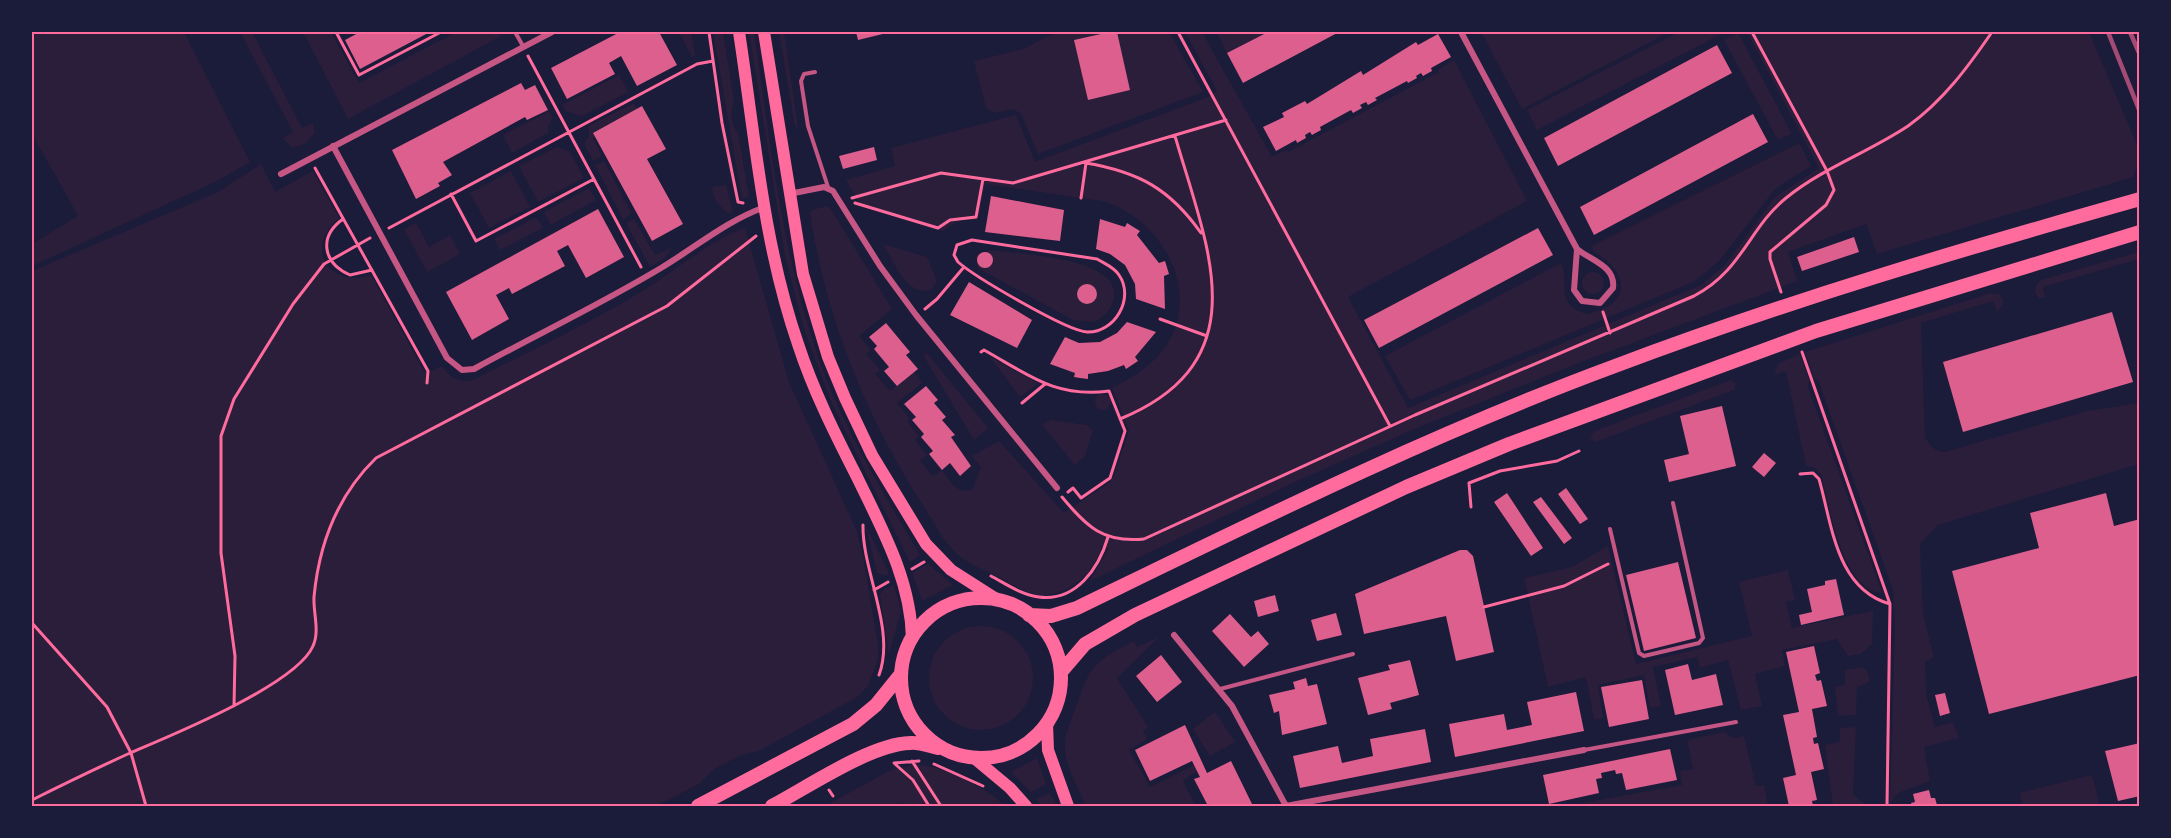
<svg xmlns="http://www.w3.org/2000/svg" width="2171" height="838" viewBox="0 0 2171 838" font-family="Raleway,sans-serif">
<rect width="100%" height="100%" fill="#1b1b3a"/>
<!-- green -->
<path fill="#2a1e3b" d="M32 32H184L250 162 215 182 32 266V244L78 216 32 134Z
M240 32H252L302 128 313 123 315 133 305 144 292 148 283 138 293 132Z
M303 32 332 34 359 83 456 32H498L501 36 348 119Z
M679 32H691L695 55 692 57Z
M713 32H723L734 101C730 111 731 126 738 133L749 196 742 199Z
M749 32H754C770 141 782 252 818 357 843 428 882 491 920 555L910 562 832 404 804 329 785 256Z
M779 32H784L798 127H795Z
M1064 32H1169L1203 92 1038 154 1021 114 1014 109 995 113 986 108 974 61 1023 49 1048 36Z
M1185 32H1202L1272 157 1286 150 1288 152 1439 72 1438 70 1454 60 1527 201 1348 297 1408 408 1701 285 1725 265 1775 197 1819 168 1747 32H2089L2140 152 2139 163 2133 177 1877 254 1866 224 1788 252 1797 281 1571 366 1412 430 1295 482 1090 581 1108 549 1102 546C1094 572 1072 594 1043 595 1028 595 1014 585 1001 578 987 571 969 565 957 554 942 540 932 519 921 502 865 415 826 317 810 214L812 210 827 206 831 209 892 309 859 336 871 350 866 354 880 370 875 374 890 391 914 372 922 383 897 403 910 419 907 422 919 436 915 440 927 455 920 461 933 476 942 470C950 481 956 494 972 490L981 467 972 456 999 441 1064 513 1109 483 1114 476 1129 431 1112 388C1132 378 1153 365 1166 346 1203 290 1160 217 1102 201L985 184 978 220H961L942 231 861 206 846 180 895 166 891 148 1016 115 1035 162 1208 97 1217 91Z
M1220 32H1268L1227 53 1217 33Z
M1481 32H1669L1522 109Z
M1679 32H1725L1537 130 1527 110Z
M1738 33 1792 134 1778 140 1724 40Z
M619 75 628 92 582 116 565 111 562 105Z
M634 103 637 109 593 138 602 156 593 161 584 144 589 135 588 126Z
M549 111 553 118 548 126V133L512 153 503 135Z
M1799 143 1811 166 1775 189 1720 260 1695 281 1410 400 1385 356 1561 263C1570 279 1553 306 1588 314 1635 302 1628 272 1593 251L1592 246Z
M557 147 570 152 584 178 538 202 519 166Z
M604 161 632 214 623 219 595 165Z
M261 164 275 192 313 171 339 218C304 248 327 288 371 275L424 371H433L442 366C451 378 456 381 471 381 527 352 585 326 639 293 672 274 709 240 745 228L789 382 856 529 863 556 878 644V660L868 686 857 697 759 751 741 755 714 769 699 784 656 806H32V271L218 192Z
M511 171 530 207 489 228 470 193Z
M726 185 733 211 729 214C719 206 713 200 712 187Z
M589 188 596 200 551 225 544 212Z
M536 217 543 228 500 250 494 239Z
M634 219 655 255 673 247 665 258 650 267 626 223Z
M416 223 429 247 450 235 460 254 427 272 404 229Z
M883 244 927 257 937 281 933 288C909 302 893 260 883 244Z
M990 250C1017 254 1122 257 1114 298 1112 309 1104 317 1094 322L1073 320 978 268 976 255Z
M2139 252V259L2043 287 2045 298H2039L2035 293 2036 285 2041 280Z
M1582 283a11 11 0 1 1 22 0a11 11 0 1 1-22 0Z
M1991 293 1999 294 2003 300 2002 306 1997 312 1993 301 1921 323 1925 437C1930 446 1934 451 1945 452L2087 411 2139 403V464L1938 525 1920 544 1923 614 1934 657 1925 662 1926 694 1935 727 1953 722 1959 738 1924 747 1930 781 1898 793 1891 802 1892 806H1890L1895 627 1893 590 1818 380 1814 378 1805 352Z
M927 353 988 428 974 440 923 355Z
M1800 354 1809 380 1808 387 1882 593C1842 591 1830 506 1821 474L1814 468 1806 466 1786 371 1774 375 1778 364Z
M989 356 1037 383 1038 384 1020 397Z
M1731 380 1736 383 1734 390 1595 442 1590 438 1594 431Z
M1095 402a8 8 0 1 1 16 0a8 8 0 1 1-16 0Z
M1051 420 1087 425 1093 430 1085 456 1075 465 1042 425Z
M866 526 889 573 887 576 877 573Z
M1608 546 1636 664 1752 636 1739 582 1788 570 1795 600 1786 602 1792 628 1873 611 1872 644 1861 654 1848 656 1837 639 1782 650 1785 666 1755 674 1762 706 1741 710 1728 660 1700 668 1697 657 1653 667 1661 706 1650 708 1644 675 1598 685 1603 718 1594 720 1586 677 1548 687 1524 578 1572 567Z
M928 564 953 585 922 601 912 573Z
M894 585 901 611 889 654 880 595 884 589Z
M929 678a52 52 0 1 1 104 0a52 52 0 1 1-104 0Z
M1159 637 1117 678 1148 727 1143 731 1147 739 1129 750 1150 787 1194 765 1197 771 1183 781 1196 806H1086C1078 789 1067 770 1065 750 1063 738 1069 727 1073 715 1090 669 1088 664 1134 641L1137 647Z
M1862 667 1867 670 1870 681 1857 688 1856 715 1838 716 1835 687 1845 684V670Z
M1215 712 1235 742 1210 756 1193 729Z
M1856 727 1853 795 1864 803 1865 806H1833L1825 745 1840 742V728Z
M1724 732 1733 738 1744 736 1756 786 1764 785 1768 806H1566L1682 785 1680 771 1693 769 1687 740Z
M1037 758 1046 784 1031 792 1011 772Z
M917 764C947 768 984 786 1005 806H906L899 803 889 806H825L889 771Z
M2092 775 2100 806H2023L2019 793Z
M1050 793 1057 806H1041L1037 799Z"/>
<!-- building -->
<path fill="#dd5f8e" d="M360 32H430L360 69 345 40Z
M620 32H659L677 65 637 86 621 56 609 63 615 74 567 99 551 68Z
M856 32H891L858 40Z
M1110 32H1117L1130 90 1088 100 1074 40Z
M1268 32H1339L1243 83 1227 53Z
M1438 34 1451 57 1431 68 1432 71 1423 76 1421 73 1416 76 1417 78 1408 83 1407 81 1375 98 1377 100 1368 105 1366 102 1360 105 1362 108 1353 113 1351 110 1320 127 1321 130 1312 135 1310 132 1305 135 1306 138 1297 143 1296 140 1276 151 1263 127 1284 117 1282 113 1305 101 1307 104 1361 71 1363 75 1416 42 1418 45Z
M1717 45 1732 73 1558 166 1544 138Z
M521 83 525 90 535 85 548 110 527 120 525 117 443 162 452 175 438 183 440 186 416 199 392 150Z
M642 106 666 149 647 159 683 224 652 241 593 133Z
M1753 114 1768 142 1594 235 1580 207Z
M874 147 877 160 843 169 839 156Z
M991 196 1064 210 1060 241 985 232Z
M598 209 624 257 586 278 568 245 557 251 565 266 512 294 509 288 496 295 509 319 472 340 446 292Z
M1100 219 1125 227 1127 223 1135 228 1140 231 1137 235 1159 263 1165 261 1169 274 1164 276 1165 309 1136 299 1135 284 1125 265 1110 254 1096 249Z
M1538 228 1553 255 1379 348 1364 320Z
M1854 237 1859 252 1802 271 1797 257Z
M977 260a8 8 0 1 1 16 0a8 8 0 1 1-16 0Z
M969 282 1032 320 1017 348 950 315Z
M1077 294a10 10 0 1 1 20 0a10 10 0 1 1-20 0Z
M2112 312 2133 382 1963 432 1943 362Z
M1127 322 1156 332 1135 357 1138 361 1126 369 1124 365 1108 371 1088 374V379L1080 378 1074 377 1075 373 1050 364 1065 337 1079 343 1100 342 1117 333Z
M886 323 910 352 906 355 918 369 897 386 884 371 889 367 874 349 877 346 869 337Z
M926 386 938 400 934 403 946 417 942 420 955 435 951 437 971 466 960 476 950 463 942 470 929 454 933 451 921 437 924 434 912 420 916 417 904 404Z
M1722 406 1736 466 1669 482 1664 460 1689 454 1680 416Z
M1764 453 1776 463 1764 477 1752 467Z
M1566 488 1588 519 1580 524 1558 494Z
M1507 493 1543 548 1531 556 1494 502Z
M2106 493 2114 526 2140 519V675L1989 714 1952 571 2039 548 2030 513Z
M1541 497 1572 538 1564 544 1533 502Z
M1460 550H1467L1473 556 1494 652 1456 661 1446 616 1364 634 1355 594Z
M1678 562 1696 638 1644 651 1626 575Z
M1836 579 1844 615 1801 625 1799 615 1812 612 1807 589 1825 585V581Z
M1275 595 1279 611 1258 617 1254 601Z
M1336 613 1342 635 1317 641 1311 620Z
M1230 614 1251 637 1258 631 1269 644 1244 667 1212 631Z
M1814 646 1820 673 1815 675 1817 681 1821 680 1827 706 1812 709 1817 737 1813 738 1814 744 1818 743 1824 769 1811 772 1817 800 1812 801 1813 806H1789L1783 778 1796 775 1783 715 1799 712 1786 652Z
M1161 655 1182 682 1157 702 1136 676Z
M1410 660 1419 695 1390 703 1392 709 1368 715 1358 678 1390 670 1388 665Z
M1688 664 1692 680 1716 674 1723 705 1675 715 1665 670Z
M1306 678 1308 686 1317 684 1327 724 1282 735 1279 711 1274 713 1269 695 1295 689 1293 682Z
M1642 680 1649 719 1609 727 1601 687Z
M1576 692 1584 731 1455 757 1449 724 1504 714 1507 730 1532 725 1527 702Z
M1945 693 1950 713 1940 716 1935 695Z
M1185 725 1207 773 1231 761 1253 806H1208L1194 779 1200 777 1192 761 1150 781 1135 750Z
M1425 729 1431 762 1300 788 1293 756 1338 746 1342 763 1373 756 1370 739Z
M2140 743V796L2118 801 2105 751Z
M1670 749 1677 780 1626 790 1622 773 1616 774 1615 770 1601 773 1602 778 1596 779 1599 793 1549 804 1543 775Z
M1929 790 1931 798H1935L1937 805 1940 806H1912L1911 803 1915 802 1913 794Z"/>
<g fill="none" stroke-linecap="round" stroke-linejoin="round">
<!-- path -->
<path stroke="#ff6b9d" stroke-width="3" d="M336 32 359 75 441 32
M709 32 722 123 738 202 743 203
M1178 32 1390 426
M1752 32 1827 171 1834 190 1826 205 1770 252V259L1781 292
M528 56 641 267
M315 168 428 371 427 383
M451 194 476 241 594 179
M852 198 941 173 1013 183 1226 120
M1081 198 1086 163C1139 172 1170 189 1201 233
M855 203 938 228 950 220 976 217 983 179
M343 219C318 237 323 263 350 275L372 270
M389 228 697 64 713 61
M972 240 1097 259C1105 264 1114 267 1119 275 1135 298 1115 333 1087 332 1067 331 975 277 958 262L954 255 957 245Z
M925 309 937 299 964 267
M1603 312 1610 333
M1160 319 1207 336
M981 352 984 350C1029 375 1055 398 1109 391L1125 431 1110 478 1081 498 1073 488 1068 492
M1802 352 1890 604 1887 806
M1022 403 1045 384
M1120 419C1261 361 1207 247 1175 136
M1800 474 1813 473 1819 479C1832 524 1836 589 1890 604
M1062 497C1087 527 1103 543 1144 539L1415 415 1694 296C1742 271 1749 228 1786 198 1823 168 1869 152 1908 126 1943 101 1968 67 1992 32
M1471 507 1469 483 1500 471 1557 461 1579 451
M863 525C862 571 896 630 879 675
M912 569 924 562
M991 576C1006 584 1022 595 1039 597 1076 602 1099 568 1108 537
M874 590 888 582
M1484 607 1564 586 1608 564
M32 623 107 707 131 753 146 806
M234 706 235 656 221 553V436L234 399 293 304 324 264 370 238
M912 761 941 806
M894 763 919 761
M895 764 913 780 929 806
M934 764 983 786
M829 790 833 796
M32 800C64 784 97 768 130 753 170 736 296 685 313 646 320 631 313 612 314 597 319 544 338 495 376 458L667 306 756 236"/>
<!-- service -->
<path stroke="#c65784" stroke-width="4" d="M515 32 523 46
M815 72 804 74 801 81 808 126 828 187
M1610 529 1639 653 1644 656 1699 643 1703 638 1673 503
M1220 689 1353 654
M1584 750 1736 722"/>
<!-- minor -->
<path stroke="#c65784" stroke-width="6" d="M1461 32 1577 249
M333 146 447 358 462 370 474 369C536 335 601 304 661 268 696 247 726 221 765 207
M281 174 552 32
M789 194 824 187 833 191 880 266 916 315 1057 488
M1577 249C1590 260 1616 266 1613 288L1600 303 1582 301 1574 290Z
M1174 635 1232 706 1286 806
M1286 806 1584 750"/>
<!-- secondary -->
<path stroke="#ff6b9d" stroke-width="12" d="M739 32C755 136 763 243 798 344 813 390 835 434 857 477 882 529 911 580 912 639
M764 32 803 274 828 357 845 398 872 455 926 544 951 570 998 600
M1047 723 1048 750 1068 806
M974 758 1010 788 1026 806"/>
<!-- primary -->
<path stroke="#ff6b9d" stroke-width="14" d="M901 678a80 80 0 1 1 160 0a80 80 0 1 1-160 0Z
M1029 615 1051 616 1077 608C1254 522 1431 434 1615 366 1787 301 1963 249 2140 199
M1061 672 1085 644 1135 615 1406 487 1509 444 1816 331 2140 232
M698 806 853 724 876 705 901 674
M772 806C808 787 871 744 910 743 919 742 929 746 938 748"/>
<!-- rail -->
<path stroke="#a44b75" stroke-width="4.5" d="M2108 32 2140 112
M2130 32 2140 55"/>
</g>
<!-- border -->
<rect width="2171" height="838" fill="none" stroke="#1b1b3a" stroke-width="66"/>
<rect x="33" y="33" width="2105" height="772" fill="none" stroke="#ff6b9d" stroke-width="2"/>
</svg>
